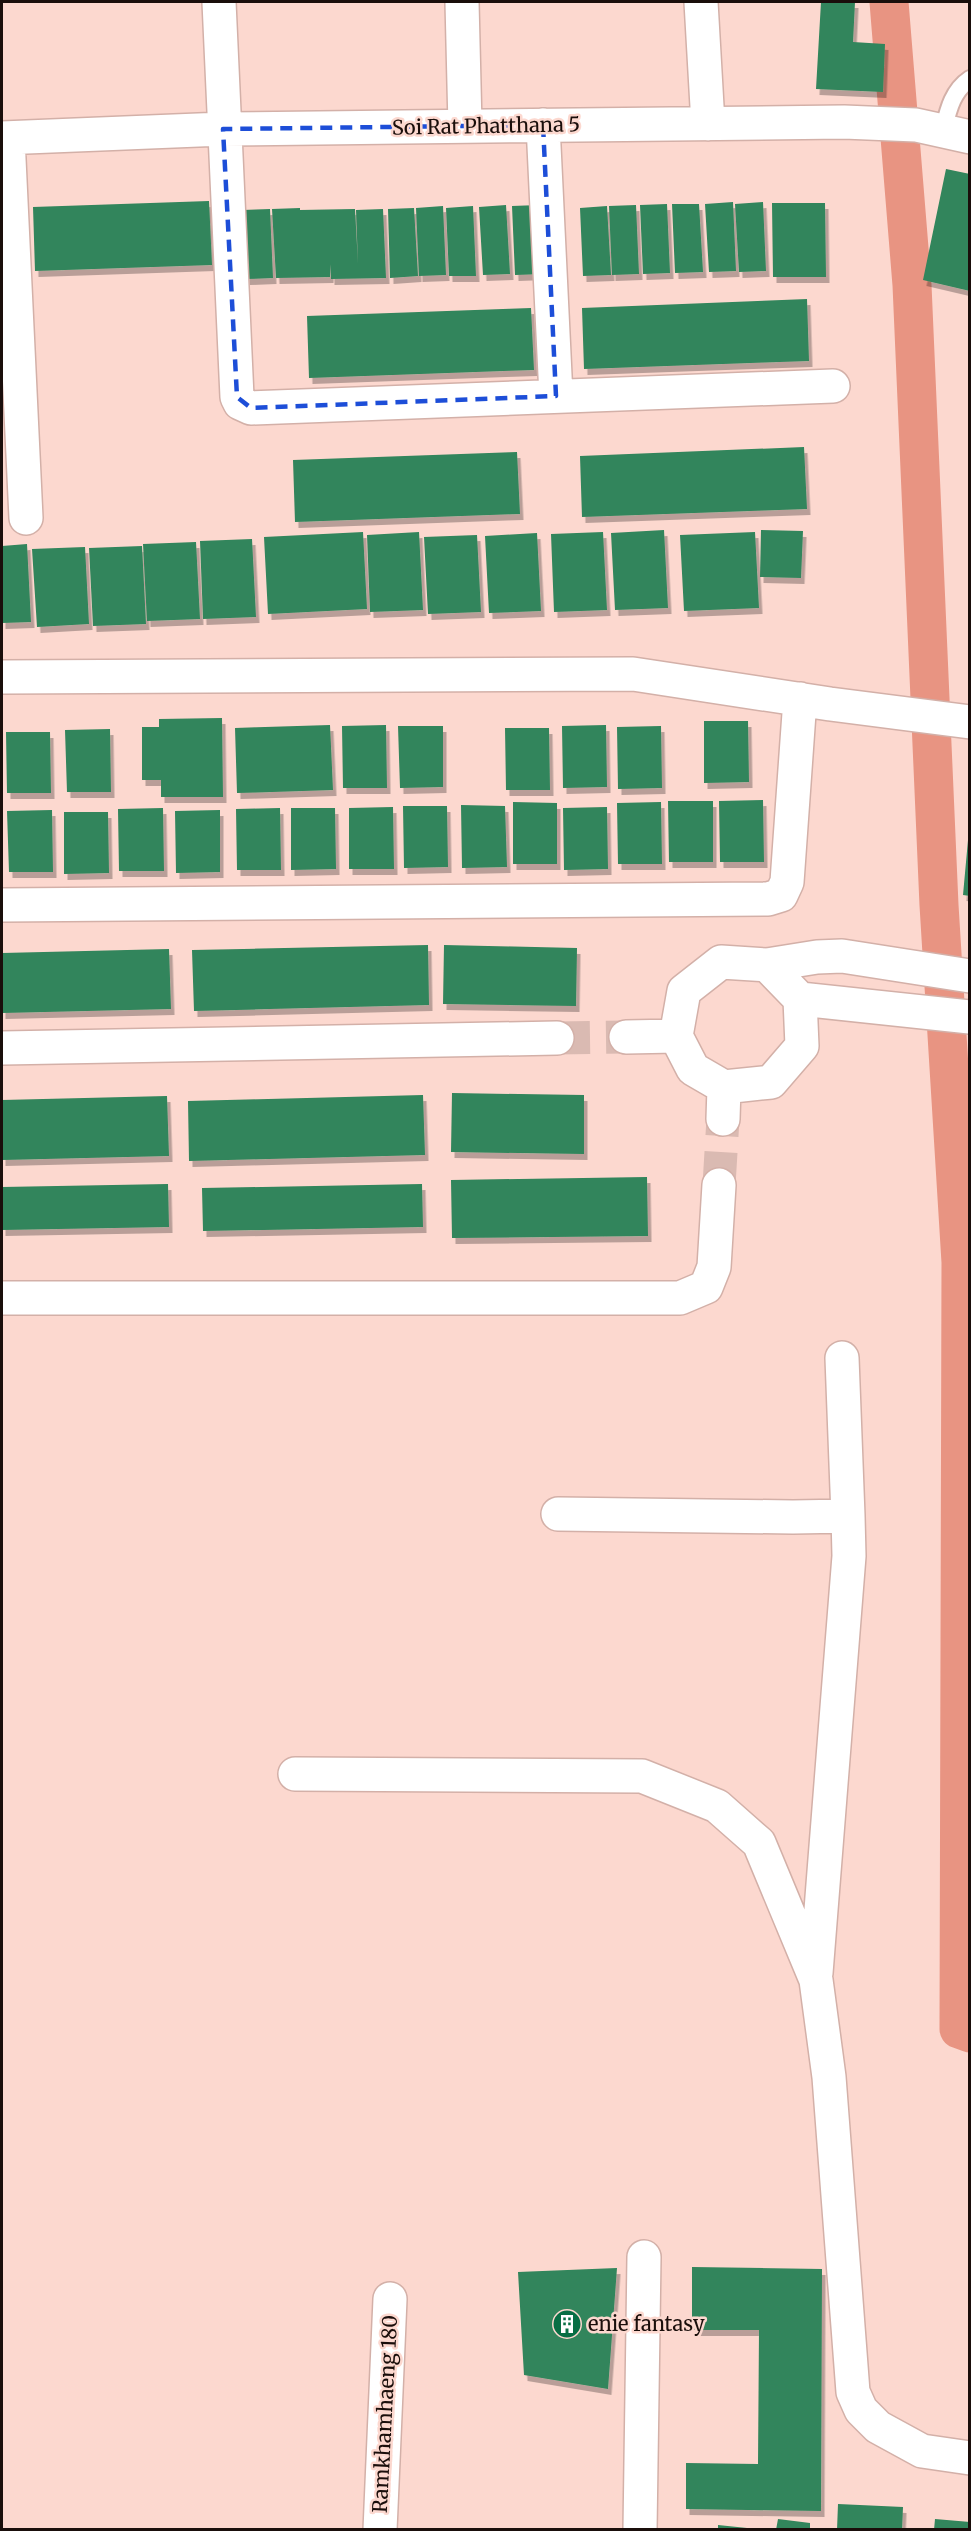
<svg xmlns="http://www.w3.org/2000/svg" width="971" height="2531" viewBox="0 0 971 2531" font-family="Merriweather,serif">
<defs>
<filter id="shadow"><feDropShadow dx="3.5" dy="6" stdDeviation="0" flood-color="#0004"/></filter>
</defs>
<rect width="100%" height="100%" fill="#fcd8cf"/>
<g fill="none" stroke-linecap="round" stroke-linejoin="round">
<!-- canal -->
<path stroke="#e89482" stroke-width="39" d="M889 2 912 285 939 905 961 1262 959 2029 970 2033"/>
</g>
<!-- building -->
<path fill="#31855b" filter="url(#shadow)" d="M821 2H855L853 42 885 44 883 92 816 89Z
M946 169 970 174V291L923 280Z
M209 201 212 265 35 271 33 207Z
M733 202 736 271 709 272 705 204Z
M763 202 766 271 739 272 735 204Z
M772 203H825L826 277H773Z
M667 204 670 273 643 274 640 205Z
M672 204H699L703 272 675 273Z
M506 205 510 274 483 275 479 207Z
M539 205 542 274 515 275 512 206Z
M636 205 639 274 612 275 609 206Z
M443 206 446 275 419 276 416 208Z
M473 206 476 276H449L446 208Z
M607 206 611 275 583 276 580 208Z
M300 208V210L355 209 358 264 356 210 383 209 386 278 331 279V264L330 277 276 278 272 209Z
M414 208 418 276 390 278 388 209Z
M270 209 273 278 246 279 243 210Z
M807 299 809 361 584 369 582 308Z
M531 308 534 370 309 378 307 316Z
M804 447 807 509 582 517 580 456Z
M517 452 520 514 295 522 293 460Z
M664 530 668 608 615 610 611 533Z
M761 530 803 531 801 578 760 577Z
M363 532 367 609 268 614 264 537Z
M419 532 423 610 370 612 367 535Z
M603 532 607 610 554 612 551 534Z
M755 532 759 608 684 611 680 535Z
M537 533 541 611 489 613 485 536Z
M477 535 481 612 428 614 424 537Z
M252 539 256 617 203 619 200 541Z
M196 542 200 619 147 621 143 544Z
M27 544 31 622 2 623V546Z
M142 546 146 624 93 626 89 548Z
M85 547 89 624 37 627 32 549Z
M222 718 223 797H161V780H142V727H159V719Z
M704 721H748L749 782 704 783Z
M330 725 333 790 237 793 235 728Z
M386 725 387 788H343L342 726Z
M606 725 607 787 563 788 562 726Z
M398 726H443V787L400 788Z
M661 726 662 788 618 789 617 727Z
M505 728H549L550 790H506Z
M110 729 111 792H67L65 730Z
M6 732H50L51 793H7Z
M763 800 764 862H720L719 801Z
M668 801H713V862H669Z
M513 802 557 803V864H513Z
M661 802 662 864H618L617 803Z
M461 805 505 806 507 867 462 868Z
M403 806H447L448 867 404 868Z
M393 807 394 869H349V808Z
M607 807 608 869 564 870 563 808Z
M163 808 164 871H119L118 809Z
M280 808 281 870H237L236 809Z
M291 808H335L336 869 291 870Z
M52 810 53 872H9L7 811Z
M220 810V872L176 873 175 811Z
M64 812H108L109 873 64 874Z
M968 840H970V896L963 895Z
M428 945 429 1005 194 1011 192 950Z
M444 945 577 948 576 1006 443 1004Z
M169 949 171 1009 2 1013V953Z
M452 1093 584 1095V1154L451 1152Z
M423 1095 425 1155 189 1161 188 1101Z
M167 1096 169 1156 2 1160V1100Z
M647 1177 648 1236 452 1238 451 1180Z
M168 1184 169 1227 2 1230V1187Z
M422 1184 423 1227 203 1231 202 1188Z
M692 2267 822 2269 821 2511 686 2509V2463L758 2464 759 2330H692Z
M617 2268 608 2389 524 2375 518 2272Z
M838 2504 903 2507 902 2530H837Z
M778 2519 810 2523V2530H776Z
M935 2519 970 2522V2530H934Z
M718 2525 747 2528V2530H718Z"/>
<g fill="none" stroke-linecap="round" stroke-linejoin="round">
<!-- street-tunnel -->
<path stroke="#dabab2" stroke-width="33" stroke-dasharray="33 16" stroke-linecap="butt" d="M557 1038 626 1037
M719 1185 723 1119"/>
<!-- lane casing -->
<g stroke="#d3b0a8" stroke-width="20">
<path id="lane" d="M943 131C948 111 952 91 970 79"/>
</g>
<!-- street casing -->
<g stroke="#d3b0a8" stroke-width="36">
<path id="street" d="M219 2 237 397 240 403 251 408 833 386
M462 2 465 126
M701 2 708 124
M543 125 556 396
M2 138 223 129 844 122 916 125 970 137
M8 138 26 518
M2 677 633 674 830 704 970 722
M2 905 768 899 781 895 787 882 800 699
M721 962 767 965 800 999 802 1046 771 1082 724 1087 693 1069 676 1036 684 991Z
M767 965 817 957 842 956 970 976
M800 999 970 1017
M626 1037 676 1036
M2 1048 557 1038
M723 1119 724 1087
M2 1298H680L706 1287 714 1267 719 1185
M842 1358 848 1516
M558 1514 793 1517 848 1516 849 1556 816 1973
M295 1774 642 1776 717 1806 759 1843 816 1980 829 2077 853 2392 861 2410 878 2427 922 2451 970 2458
M380 2530 390 2299
M640 2530 644 2257"/>
</g>
<!-- lane -->
<use href="#lane" stroke="#fff" stroke-width="16"/>
<!-- street -->
<use href="#street" stroke="#fff" stroke-width="33"/>
</g>
<!-- marked area -->
<path fill="none" stroke="#1d4ed8" stroke-width="4.5" stroke-dasharray="12 8" stroke-linejoin="round" d="M543 125 556 396 251 408 237 397 223 129Z"/>
<!-- icons -->
<defs>
<g id="building-disc" transform="scale(1.5)"><circle r="9.5" fill="#086e44" stroke="#fcd8cf"/><path d="M-4-6H4V6H1V3H-1V6H-4ZM-2.5-4.3h1.7v1.8h-1.7ZM.8-4.3h1.7v1.8H.8ZM-2.5-1h1.7V.8h-1.7ZM.8-1h1.7V.8H.8Z" fill="#fff"/></g>
</defs>
<g fill-rule="evenodd">
<use href="#building-disc" x="567" y="2324"/>
</g>
<g text-anchor="middle" stroke-width="5" stroke-linejoin="round" paint-order="stroke">
<!-- street labels -->
<g font-size="20" fill="#1a0e0b" stroke="#fcd8cf">
<text transform="translate(486 126) rotate(-1)" y="7">Soi Rat Phatthana 5</text>
<text transform="translate(385 2414) rotate(-87)" y="7">Ramkhamhaeng 180</text>
</g>
<!-- poi labels -->
<g font-size="20" fill="#1a0e0b" stroke="#fcd8cf" text-anchor="start">
<text x="588" y="2331">enie fantasy</text>
</g>
</g>
<!-- border -->
<rect width="971" height="2531" fill="none" stroke="#1a0e0b" stroke-width="6"/>
</svg>
